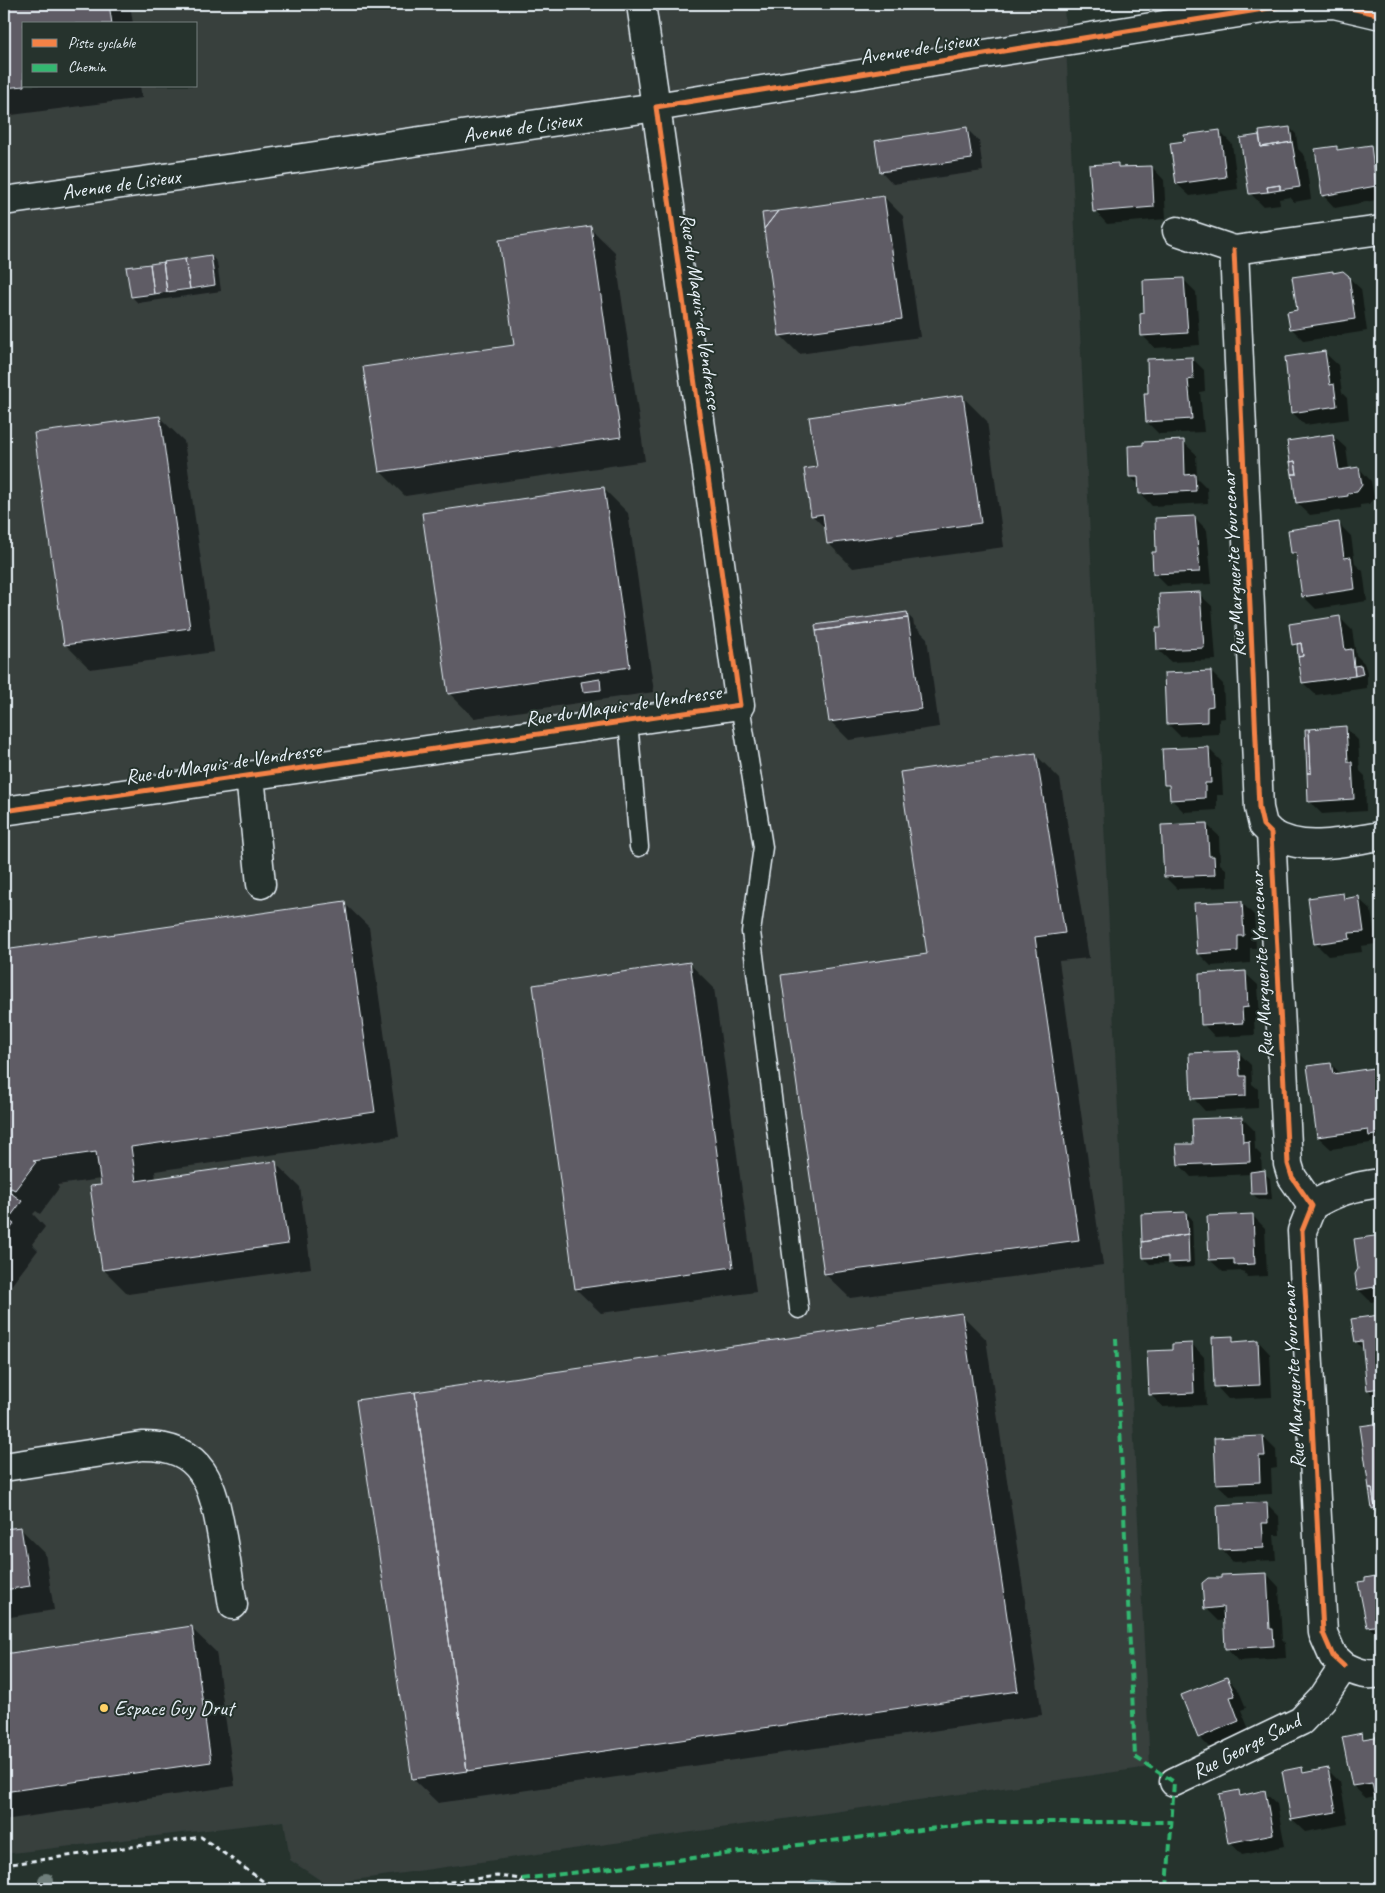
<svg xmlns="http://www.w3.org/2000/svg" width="1385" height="1893" viewBox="0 0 1385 1893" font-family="Caveat,sans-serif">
<rect width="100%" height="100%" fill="#26332d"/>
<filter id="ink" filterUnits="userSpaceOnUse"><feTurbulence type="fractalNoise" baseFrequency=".02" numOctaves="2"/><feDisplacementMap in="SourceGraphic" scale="10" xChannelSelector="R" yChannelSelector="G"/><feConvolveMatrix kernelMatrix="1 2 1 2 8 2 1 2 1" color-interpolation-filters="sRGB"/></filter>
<g filter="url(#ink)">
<!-- built -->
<path fill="#373f3e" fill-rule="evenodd" d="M4 4H1064L1150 1767 326 1884 290 1860 284 1821 4 1854ZM24 24H196V86H24Z"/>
<!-- water -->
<path fill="#4a6d70" stroke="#89a2a6" d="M812 1880 900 1889H789Z"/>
<!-- shadow -->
<path fill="#0007" d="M4 4H130L133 24H24V86H140L142 98 4 116Z
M1290 128 1296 134 1298 149 1305 156 1311 199 1294 202 1290 197 1279 199 1280 204 1263 206 1251 194 1242 139Z
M967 129 979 141 983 171 893 184 881 171Z
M1219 131 1232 144 1238 189 1190 196 1177 184Z
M1370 146 1381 157V199L1335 208 1323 195 1336 147 1340 151Z
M1117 165 1121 168 1152 167 1164 180 1166 219 1107 224 1095 211Z
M884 197 903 216 920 337 799 354 781 336Z
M590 228 615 252 645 461 405 496 380 471 515 346Z
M211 256 217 262 221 291 138 303 132 297Z
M1332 272 1348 277 1361 289 1367 331 1304 341 1291 328 1299 311Z
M1183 279 1196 292 1200 345 1155 348 1142 335 1146 314Z
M1325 353 1338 365 1342 393 1347 398 1349 419 1305 425 1292 412Z
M1192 358 1204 370 1205 391 1200 392 1204 432 1159 434 1147 422 1150 394Z
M962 396 987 421 1004 547 853 568 828 543 827 530 812 515 818 468Z
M159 417 184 441 214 652 90 669 66 645Z
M1333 436 1346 448 1349 469 1359 468 1371 481 1374 498 1369 504 1360 505V508L1310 515 1297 503 1289 442Z
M1183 442 1196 454 1197 478 1207 488 1208 503 1152 506 1140 493V486L1131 477Z
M603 488 628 513 654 692 474 718 449 693Z
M1195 518 1207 530 1212 584 1167 586 1155 574 1158 553Z
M1339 524 1351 536 1355 564 1363 571 1367 601 1316 609 1303 596 1298 558 1292 553Z
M1199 594 1212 606 1216 660 1171 662 1158 650Z
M907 614 913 620 914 625 927 638 939 727 849 740 830 721Z
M1340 618 1352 630 1356 655 1364 663 1367 672V688L1316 695 1303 683 1299 649 1293 644Z
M1211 672 1223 684 1225 718 1219 719V734L1180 736 1167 723Z
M1346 728 1358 740 1360 771 1365 776 1366 811 1322 814 1309 801Z
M1208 748 1221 761 1223 795H1217V810L1184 812 1171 799V790L1165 784Z
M1035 754 1060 779 1089 958 1059 961 1103 1265 850 1298 825 1274 782 976 929 955Z
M1206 824 1219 836 1220 864 1227 870V887L1177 889 1165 877Z
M1343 894 1348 899 1358 898 1371 910 1376 944 1361 946 1362 952 1328 956 1316 944 1309 899Z
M1241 902 1254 915 1256 948H1250V963L1211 966 1198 953Z
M344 903 369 927 399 1137 155 1171 156 1180 275 1163 300 1187 311 1268 128 1294 103 1269 101 1179 57 1185 59 1188 40 1214 36 1211 33 1214 45 1227 32 1244 38 1250 4 1295V1141L7 1142 4 1119V951Z
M689 963 714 988 756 1292 601 1313 576 1289Z
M1245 973 1258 985 1260 1019 1254 1020 1255 1035 1215 1037 1203 1024Z
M1238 1052 1251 1065 1252 1084 1258 1089V1108L1205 1111 1193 1098Z
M1331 1064 1341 1074 1373 1069 1381 1078V1147L1377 1142 1331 1149 1318 1137Z
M1242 1118 1254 1130 1255 1149 1261 1155 1262 1172 1270 1178 1272 1199 1259 1200 1253 1194 1251 1174 1191 1177 1179 1164 1194 1145Z
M1186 1213 1192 1219 1194 1267 1175 1268 1170 1263 1150 1264 1144 1258Z
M1252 1215 1265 1228 1267 1276 1248 1277 1243 1271 1223 1272 1210 1260Z
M1381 1236V1300L1371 1302 1358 1289 1360 1270 1356 1240Z
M1381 1314V1402L1368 1390 1364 1350 1356 1342 1353 1320Z
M962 1315 986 1339 1042 1715 438 1803 413 1779Z
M1232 1337 1238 1343 1258 1341 1270 1354 1272 1397 1228 1399 1216 1386Z
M1192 1344 1204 1357 1206 1405 1163 1407 1150 1394 1174 1351Z
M1381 1424V1514H1379L1373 1508 1361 1427Z
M1263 1437 1276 1450 1277 1468 1271 1469 1272 1494 1230 1496 1217 1484Z
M1266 1503 1279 1516 1280 1535H1274L1276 1560 1233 1562 1221 1549Z
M20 1528 45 1553 54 1610 4 1618V1531Z
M1267 1574 1279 1587 1282 1640 1285 1643 1286 1658 1238 1661 1226 1648 1225 1620 1218 1621 1205 1608 1222 1579Z
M1381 1576V1639L1369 1627 1366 1579Z
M191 1628 216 1652 235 1786 4 1820V1655Z
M1227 1678 1239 1691 1246 1708 1241 1710 1251 1734 1212 1750 1199 1737Z
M1362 1735 1367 1740 1381 1737V1803L1375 1796 1366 1798 1353 1786Z
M1302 1769 1306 1773 1327 1769 1340 1782 1348 1824 1305 1832 1292 1820 1283 1772Z
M1239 1791 1243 1796 1264 1792 1277 1804 1285 1846 1242 1855 1230 1842Z"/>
<!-- building -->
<path fill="#5e5b65" stroke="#e8f1f8" d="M4 4H109L112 24H24V86L4 88Z
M967 127 972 159 880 172 875 141Z
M1290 127 1292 142 1261 147 1259 131Z
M1220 130 1226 177 1176 184 1170 143 1185 141 1184 135Z
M1259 135 1261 147 1292 142 1300 187 1280 190V185L1267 187 1268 192 1249 194 1240 138Z
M1371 145 1376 186 1322 196 1315 149 1337 146V150Z
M1118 163V167L1152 166 1154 207 1093 212 1089 165Z
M1280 185V190L1268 192 1267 187Z
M884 196 902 319 779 336 764 229 778 211Z
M778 211 764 229 762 213Z
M591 226 621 437 379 472 363 367 514 345 499 240Z
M211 255 215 285 190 289 185 259Z
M185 259 190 289 167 292 163 262Z
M163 262 167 292 154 294 150 264Z
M150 264 154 294 131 297 126 267Z
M1333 271V273L1343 271 1349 276 1355 319 1290 329 1287 312 1297 310 1292 277Z
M1184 278 1188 333 1141 336 1140 314 1144 313 1143 280Z
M1325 351 1330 385 1334 384 1337 406 1291 413 1285 357Z
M1192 357 1193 379 1188 380 1192 419 1146 422 1144 393H1148L1147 359Z
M963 395 981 523 827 544 823 514 811 516 804 469 817 467 809 417Z
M160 416 190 628 64 645 34 433Z
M1333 434 1339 470 1359 467 1362 485 1357 492 1348 493V496L1296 503 1292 474H1297L1295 461 1290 462 1287 441Z
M1184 440 1185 475 1195 474 1196 491 1139 494 1138 477H1129L1128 446 1143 445V442Z
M1295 461 1297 474H1292L1290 462Z
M604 487 630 667 448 694 422 513Z
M1195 516 1200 572 1153 574 1152 552H1156L1155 518Z
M1339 522 1344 558 1351 557 1355 589 1302 597 1296 553H1291L1288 530Z
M1200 592 1204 648 1157 650 1156 628H1161L1159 594Z
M907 612 908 618 816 631 815 625Z
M1340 616 1345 650 1352 649 1355 676 1302 683 1298 657 1303 656 1301 643 1292 645 1289 624Z
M908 618 921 709 829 722 816 631Z
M1301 643 1303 656 1298 657 1297 644Z
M1361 665 1363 674 1355 676 1354 666Z
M1211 671 1213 706 1207 707V722L1166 724 1164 673Z
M600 679 601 690 583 692 581 682Z
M1346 726 1348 762H1352L1354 799 1308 802 1307 773H1311L1309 729Z
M1305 729H1309L1311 773H1307Z
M1209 747 1211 783H1205V798L1170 800 1169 785H1164L1162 749Z
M1036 753 1065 933 1035 937 1079 1240 824 1274 781 975 927 954 900 772Z
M1207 823 1209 856H1214L1215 875 1164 877 1161 825Z
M1343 893 1344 899 1359 896 1364 932 1349 933 1350 939 1314 944 1308 898Z
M345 901 375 1112 131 1147 136 1181 276 1161 288 1244 102 1270 90 1186 101 1185 96 1152 33 1161 36 1162 15 1190 11 1188 8 1191 22 1201 8 1220 14 1224 4 1238V1139L6 1140 4 950Z
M1242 901 1244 936H1238V951L1197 954 1194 903Z
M690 962 733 1267 575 1289 533 985Z
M1246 971 1248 1007 1242 1008 1243 1023 1201 1025 1199 974Z
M1239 1051 1240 1076H1246V1096L1191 1099 1189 1053Z
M1331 1063 1333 1074 1374 1068 1381 1103V1134L1369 1136 1368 1130 1317 1137 1307 1066Z
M1242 1117 1243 1142 1249 1141 1250 1162 1178 1165 1176 1144H1193L1192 1119Z
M1265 1170 1267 1194H1251L1250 1172Z
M1186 1212 1188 1234 1142 1242 1141 1214Z
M1253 1214 1255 1264 1234 1265V1259L1209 1260 1207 1216Z
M1188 1234 1189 1262 1168 1263V1257L1143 1258 1142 1242Z
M1381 1235V1286L1357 1290 1355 1274 1358 1269 1354 1239Z
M1378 1312H1381V1388L1367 1390 1362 1341 1355 1342 1351 1319 1379 1315Z
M962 1313 1018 1691 467 1771 415 1392Z
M1233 1336V1342L1258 1340 1260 1385 1214 1387 1212 1337Z
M1192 1343 1194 1393 1149 1395 1147 1351 1172 1350V1344Z
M415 1392 467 1771 412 1779 356 1400Z
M1381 1423V1507L1375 1508 1372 1488H1369L1360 1426Z
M1263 1436 1265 1456H1259L1260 1482 1216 1484 1214 1438Z
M1369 1488H1372L1375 1508 1372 1509Z
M1267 1502 1268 1523H1262L1264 1548 1219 1550 1217 1505Z
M21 1527 30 1586 4 1590V1529Z
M1267 1573 1270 1629H1273L1274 1646 1225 1649 1223 1607 1204 1609 1202 1583 1208 1578H1221V1575Z
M1381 1575V1625L1367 1627 1358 1582 1365 1581V1578Z
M192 1626 211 1762 4 1792V1654Z
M1227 1677 1235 1696 1230 1697 1239 1721 1198 1738 1181 1695Z
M1362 1733 1363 1739 1381 1736V1796L1375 1798 1372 1783 1352 1786 1342 1737Z
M1302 1767 1303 1773 1328 1768 1336 1812 1291 1820 1282 1771Z
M1239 1790 1240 1796 1265 1790 1273 1834 1228 1843 1219 1794Z"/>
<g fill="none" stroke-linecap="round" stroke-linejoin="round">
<!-- service casing -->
<g stroke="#e8f1f8" stroke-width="21">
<path id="service" d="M740 705 763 847 751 932 799 1309
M628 721 639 847"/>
</g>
<!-- minor casing -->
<g stroke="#e8f1f8" stroke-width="31">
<path id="minor" d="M1177 231 1234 250 1381 230
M1234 250 1259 808 1263 825 1271 833 1288 1164 1292 1177 1312 1206 1302 1231 1323 1633 1333 1656 1344 1666
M250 776 261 884
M4 811 740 705 656 107 1282 6 1334 4 1381 15
M1271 833C1304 854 1345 841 1381 836
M1312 1206C1334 1192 1355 1186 1381 1183
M4 1467 142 1446C204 1445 213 1485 222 1537 226 1559 229 1582 233 1605
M1174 1782 1301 1721 1322 1699 1344 1666C1357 1673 1366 1676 1381 1673"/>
</g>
<!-- secondary casing -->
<g stroke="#e8f1f8" stroke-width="31">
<path id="secondary" d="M4 201 656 107 641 4"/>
</g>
<!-- path -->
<path stroke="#e8f1f8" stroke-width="3" stroke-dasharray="5 4" stroke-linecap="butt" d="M4 1865 201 1837 274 1889
M725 1888V1889
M396 1889 497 1876 522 1879 524 1889"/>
<!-- service -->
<use href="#service" stroke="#26332d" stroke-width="18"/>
<!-- minor -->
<use href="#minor" stroke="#26332d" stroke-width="28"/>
<!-- secondary -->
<use href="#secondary" stroke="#26332d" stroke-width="28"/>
<!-- quiet -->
<path stroke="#33b770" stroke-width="4" stroke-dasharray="8 4" stroke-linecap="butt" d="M1116 1338 1135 1757 1174 1782 1167 1889
M522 1879 985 1822H1171"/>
<!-- cycleway casing -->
<g stroke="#26332d" stroke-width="8">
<path id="cycleway" d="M1234 250 1259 808 1263 825 1271 833 1288 1164 1292 1177 1312 1206 1302 1231 1323 1633 1333 1656 1344 1666
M4 811 740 705 656 107 1282 6 1334 4 1381 15"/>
</g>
<!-- cycleway -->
<use href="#cycleway" stroke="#f48246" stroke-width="5"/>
</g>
<!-- trees -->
<circle fill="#6f7f7b" cx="46" cy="1881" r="8"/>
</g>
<!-- markers -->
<circle fill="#ffd166" stroke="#26332d" stroke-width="2" cx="104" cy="1708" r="5"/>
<g text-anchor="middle" stroke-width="4" stroke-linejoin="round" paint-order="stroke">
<!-- street labels -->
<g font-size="21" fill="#e8f1f8" stroke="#26332d">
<text transform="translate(919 48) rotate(-9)" y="7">Avenue de Lisieux</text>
<text transform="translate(522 127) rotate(-8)" y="7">Avenue de Lisieux</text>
<text transform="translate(121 184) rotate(-8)" y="7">Avenue de Lisieux</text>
<text transform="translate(701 311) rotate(82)" y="7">Rue du Maquis de Vendresse</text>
<text transform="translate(1233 564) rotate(-93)" y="7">Rue Marguerite Yourcenar</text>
<text transform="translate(623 705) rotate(-8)" y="7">Rue du Maquis de Vendresse</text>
<text transform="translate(223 763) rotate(-8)" y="7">Rue du Maquis de Vendresse</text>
<text transform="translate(1261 965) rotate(-93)" y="7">Rue Marguerite Yourcenar</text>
<text transform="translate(1293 1376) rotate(-93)" y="7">Rue Marguerite Yourcenar</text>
<text transform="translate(1246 1746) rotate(-27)" y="7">Rue George Sand</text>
</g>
<!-- poi labels -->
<g font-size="21" fill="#e8f1f8" stroke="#26332d" text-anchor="start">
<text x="114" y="1715">Espace Guy Drut</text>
</g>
</g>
<!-- margin -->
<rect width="1385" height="1893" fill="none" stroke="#26332d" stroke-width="20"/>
<rect x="10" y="10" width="1365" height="1873" fill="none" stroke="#e8f1f8" stroke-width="2" filter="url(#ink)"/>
<!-- legend -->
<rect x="22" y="22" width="175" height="65" fill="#26332d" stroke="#747f7e"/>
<rect x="32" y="39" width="25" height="8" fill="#f48246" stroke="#747f7e"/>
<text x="68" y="48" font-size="15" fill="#e8f1f8">Piste cyclable</text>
<rect x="32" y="64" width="25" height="8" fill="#33b770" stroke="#747f7e"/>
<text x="68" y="72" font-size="15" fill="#e8f1f8">Chemin</text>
</svg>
